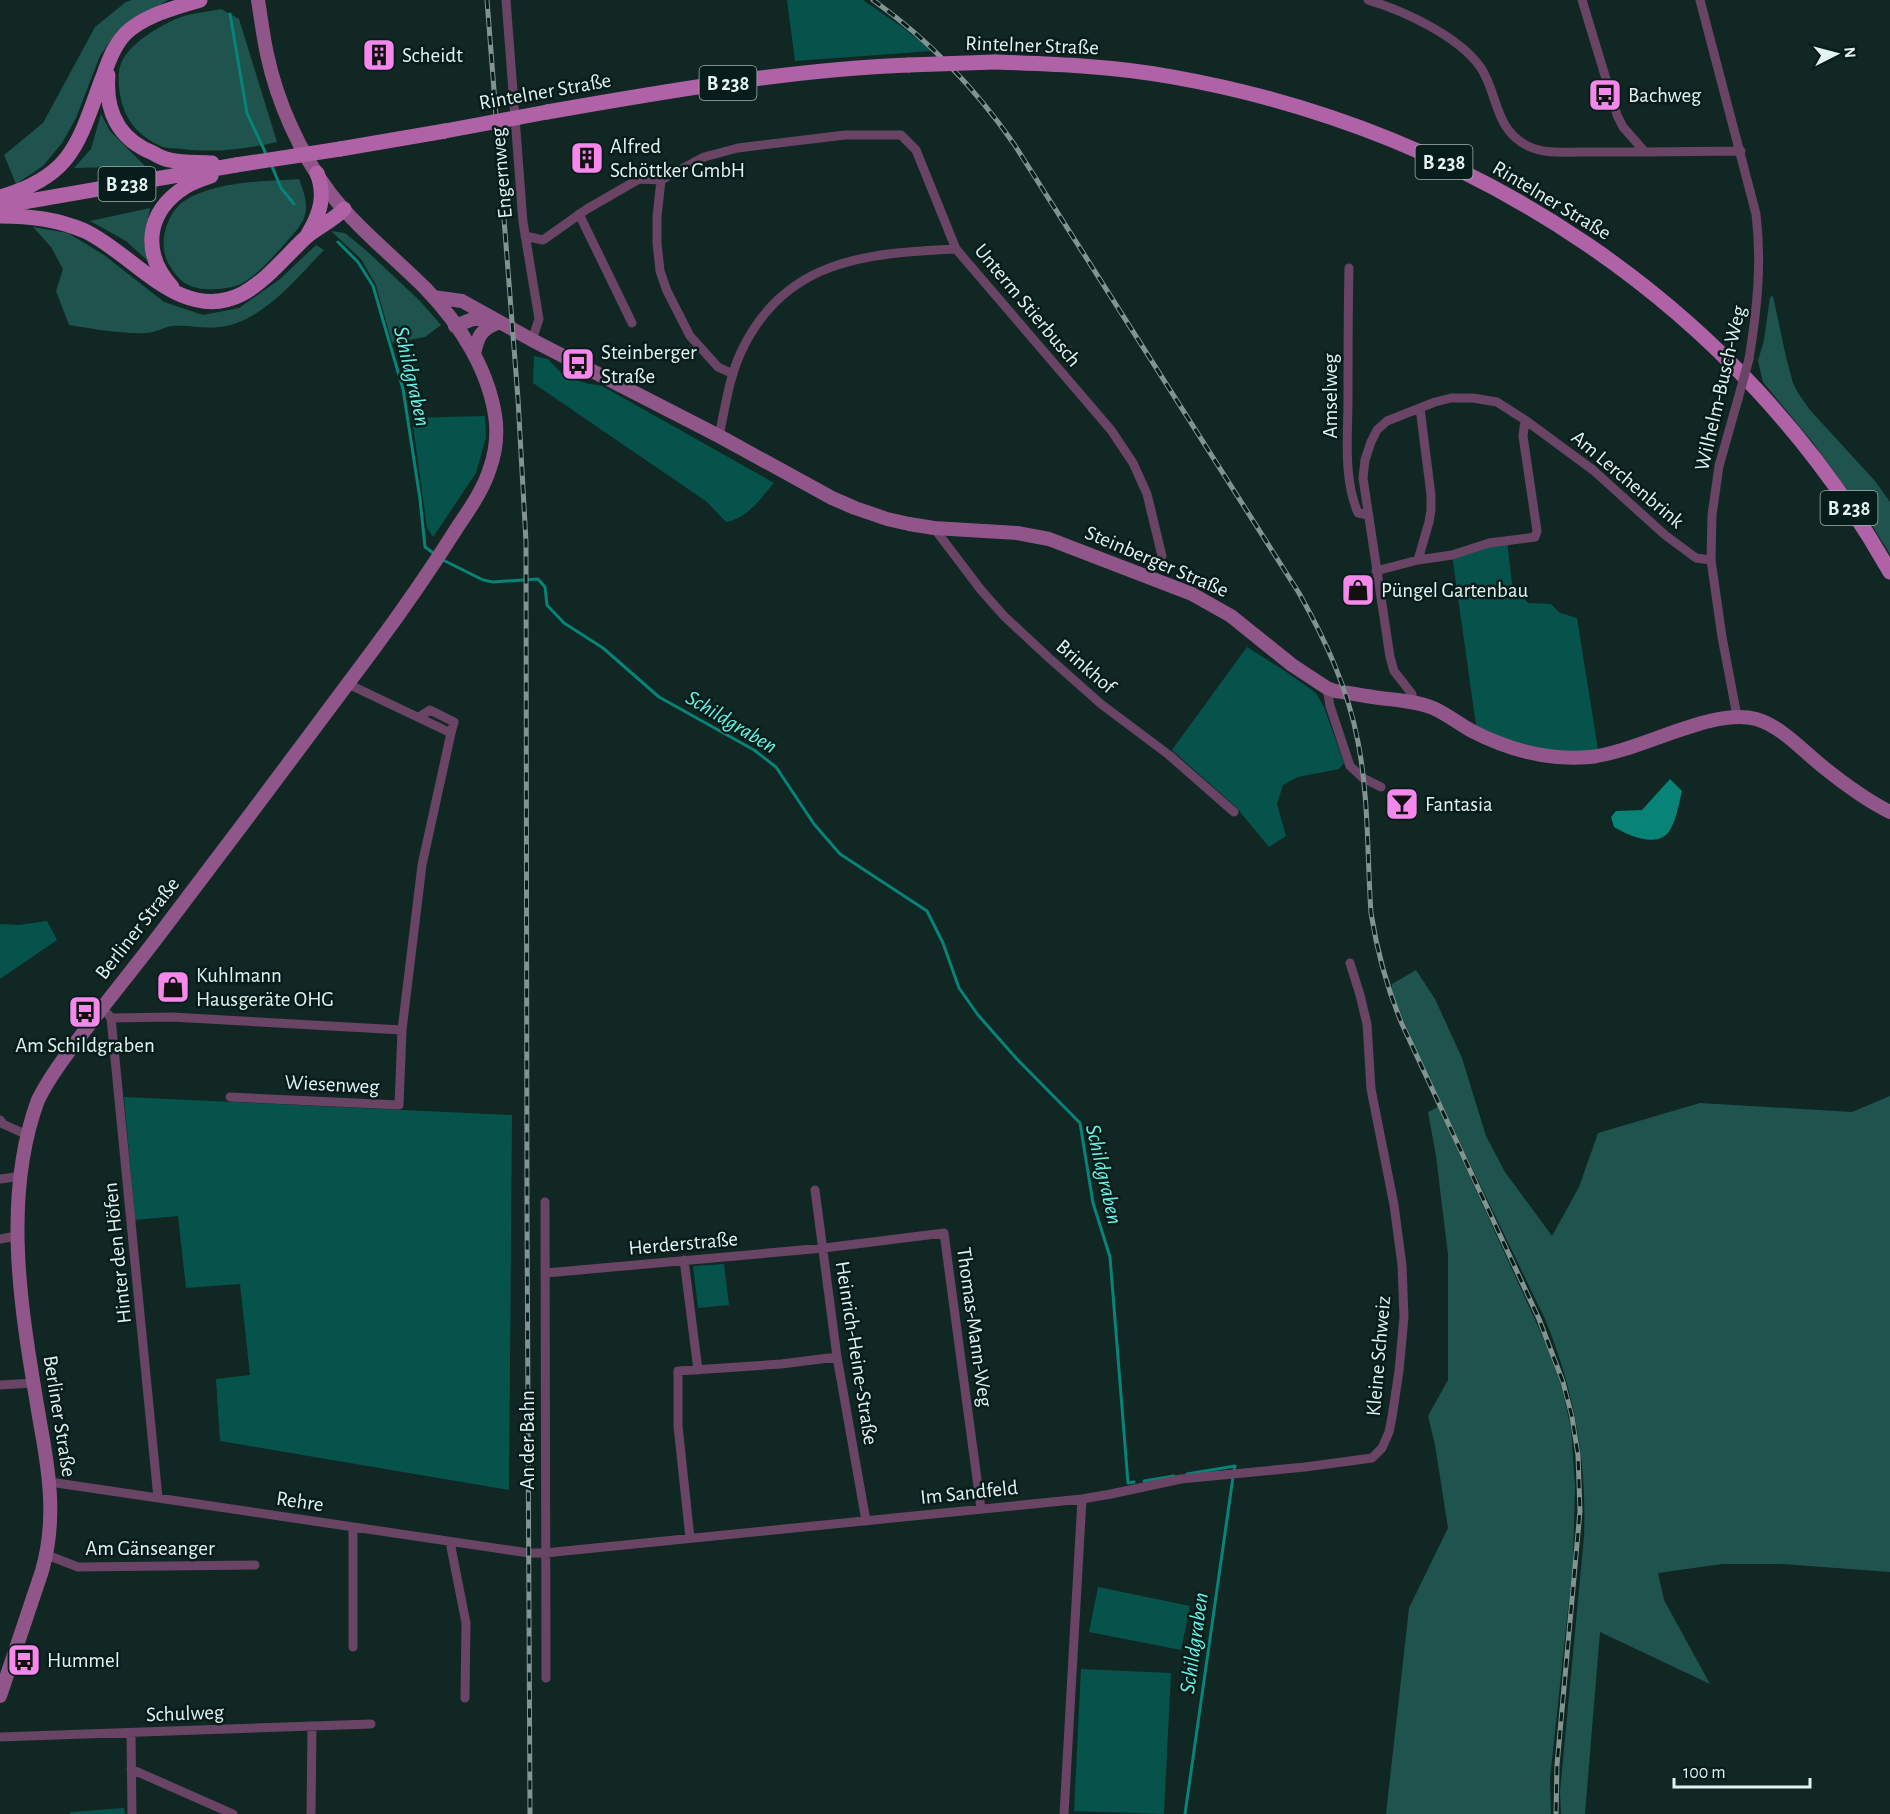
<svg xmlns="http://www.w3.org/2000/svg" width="1890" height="1814" viewBox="0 0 1890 1814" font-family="'Alegreya Sans',sans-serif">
<rect width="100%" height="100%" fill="#102724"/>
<!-- green -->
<path fill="#06534c" d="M787 0H863L902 27 932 51 795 61Z
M534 356 548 359 563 375 585 383 602 386 774 483C760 499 748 518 726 522L707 502 533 383Z
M485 416 486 437 476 473 433 537 427 528 412 418Z
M1507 540 1512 584 1528 603 1551 604 1560 613 1577 618 1599 756 1542 750 1505 739 1476 725 1452 555Z
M1247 647 1285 671 1316 693 1324 707 1344 763 1339 769 1298 777 1283 785 1277 804 1286 836 1269 847 1236 807 1172 750Z
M47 921 57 940 0 979V924L19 925Z
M124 1097 512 1115 509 1490 220 1441 216 1379 250 1375 240 1284 186 1288 178 1216 135 1220Z
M724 1264 729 1305 698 1308 693 1266Z
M1098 1587 1190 1606 1181 1650 1089 1632Z
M1081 1669 1171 1673 1164 1814 1074 1811Z
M124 1808 125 1814H70V1812Z"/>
<!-- forest -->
<path fill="#1e544d" d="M132 0H168L118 30 100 56 76 118 62 143 43 166 16 184 4 155 43 123 95 27 126 2Z
M221 9 239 19 277 142C245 149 214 153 182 149 176 148 169 149 163 147 144 139 129 126 123 106 119 94 116 73 122 61 132 42 158 27 176 19 189 13 207 12 221 9Z
M101 114 110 131 145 166 74 168 91 149Z
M299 179C313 215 306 220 282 247 272 258 259 273 246 281 237 287 225 289 215 289 203 290 187 288 178 277 174 273 168 264 166 258 159 240 168 212 184 201 217 180 261 182 299 179Z
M150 208 144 244 149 262 126 241 90 221Z
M33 227 68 233 104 255 164 302 203 315 239 308 280 279 316 245 324 250C296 279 261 323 219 327 203 329 188 325 173 326 163 327 155 333 146 333 120 334 95 329 69 325L56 291 63 269 51 247Z
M331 231 345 233 369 253 420 301 441 325 425 337 392 343 376 285 361 259Z
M1773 296 1786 357 1793 383 1798 393 1810 410 1875 481 1890 502V554L1862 510 1814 444 1763 382 1758 361 1764 340 1770 297Z
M1416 970 1435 999 1462 1058 1486 1136 1505 1172 1552 1236 1579 1187 1598 1133 1700 1103 1852 1112 1890 1096V1572L1782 1564H1722L1658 1573 1664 1600 1710 1684 1600 1632 1585 1814H1561L1560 1792 1584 1536C1587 1459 1574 1390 1545 1319L1421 1062 1392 992V984Z
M1438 1107 1546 1344 1561 1385 1571 1428 1575 1487 1573 1562 1550 1779 1551 1814H1386L1409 1608 1448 1528 1435 1445 1428 1416 1448 1380V1255L1436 1156 1428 1112Z"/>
<!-- water -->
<path fill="#078378" d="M1670 779 1682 791C1679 803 1677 817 1671 828 1661 850 1629 836 1614 827L1611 817 1616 811 1642 810Z"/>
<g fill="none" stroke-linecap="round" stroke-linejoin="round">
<!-- stream -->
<path stroke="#078378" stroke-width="3" d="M230 14 247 113 267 156
M271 164 281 188 294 204
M338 242 358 262 373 286 403 389 420 499 425 547 436 555
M441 559 483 580 493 582 538 579 545 587 547 605 564 623 603 648 659 697 754 750 776 767 814 824 840 854 927 911 943 943 959 988 978 1015 1016 1058 1080 1123 1093 1203 1110 1257 1128 1483 1134 1482
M1187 1474 1235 1466 1234 1470
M1144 1481 1174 1476
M1185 1814 1233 1477"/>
<!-- street -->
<path stroke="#694464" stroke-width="9" d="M506 0 523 222 539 319 532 340
M1368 0C1404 11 1459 36 1481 68 1499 96 1494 131 1530 147 1545 154 1564 152 1580 152 1602 152 1623 152 1645 152
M1582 0 1617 115 1623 127 1645 152 1741 151
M1700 0 1756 214C1762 263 1757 310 1749 359
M579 214 632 323
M525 236 543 240 587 209 639 179 661 180
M1349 268C1348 311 1348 355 1348 398 1348 436 1343 478 1358 513L1368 515
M733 374 718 367 690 336 667 291 660 271 657 243V217L661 180 704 157 738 148 845 135H901L916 150 956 249
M719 436C725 408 729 378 741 352 784 259 867 253 956 249L1111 430 1133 463 1147 494 1162 556
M934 528 981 590 1004 616 1048 657 1101 704 1169 755 1234 812
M1418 560 1429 522 1431 510V495L1420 408
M1376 571 1418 560 1452 555 1489 543 1535 537 1537 531 1523 436 1525 420
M1327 688 1330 706 1350 766 1363 778 1381 787
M1413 702 1412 694 1394 671 1390 657 1363 478 1365 460 1371 442 1377 430 1387 421 1435 402 1451 398H1473L1497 402 1525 420 1593 470 1665 535 1696 558 1711 560
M1737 716 1722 637 1711 560 1712 515 1719 466 1738 399
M419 717 430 710 454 722 451 733
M108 1014 111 1018 158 1498
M111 1018 172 1017 402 1030 422 865 451 733 348 684
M230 1097 399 1105 402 1030
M0 1120 3 1124 25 1134
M0 1179 15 1177
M815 1190 837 1357 866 1521
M545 1202 546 1678
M0 1239 11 1237
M684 1260 698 1370
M546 1273 824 1248 944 1233 981 1509
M0 1385 34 1383
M50 1482 529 1553H545L1082 1499 1064 1814
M1082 1499 1111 1494 1181 1479 1305 1467 1372 1458 1382 1448 1389 1432 1392 1417 1399 1371 1404 1317 1402 1265 1394 1205 1371 1089 1367 1024 1360 995 1350 963
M353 1527V1647
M690 1538 678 1426V1371L781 1364 837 1357
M450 1542 466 1623 465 1698
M47 1555 78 1567 255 1565
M131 1734 132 1814
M0 1737 371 1724
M131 1769 233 1814
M311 1814 312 1726"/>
<!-- secondary -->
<path stroke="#905589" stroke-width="14" d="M433 297 462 301 532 340 719 436 832 498 855 508 887 519 909 524 934 528 1017 533 1049 539 1192 594 1231 616 1292 665 1327 688 1335 691C1350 693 1365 696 1380 698 1397 700 1416 701 1433 708 1447 714 1459 724 1472 731 1509 750 1548 761 1590 757 1639 752 1712 707 1756 719 1781 726 1802 750 1822 766 1843 783 1866 800 1890 812
M455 326 473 319H493
M474 354C478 335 481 329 500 322
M0 1696 42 1571C56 1522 50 1477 41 1428 23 1321 0 1203 38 1100 52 1072 71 1049 89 1025 111 996 134 968 156 939 229 843 301 747 373 650 402 611 429 572 455 531 468 511 483 491 490 468 495 454 497 437 496 423 491 373 460 324 426 289 394 257 358 229 330 193 300 153 277 102 267 54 263 36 261 18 258 0"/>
<!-- primary -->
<path stroke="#af62a6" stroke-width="15" d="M995 62C1054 64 1115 66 1173 77 1472 130 1739 305 1890 572
M108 75C105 111 118 139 153 153 158 156 164 159 170 160 183 163 198 162 212 163
M547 112C667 91 788 70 909 65
M340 149 445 131
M0 197C73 176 78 143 102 79 108 63 113 47 125 34 144 15 175 8 200 0
M0 206 236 165
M0 216C30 216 57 219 85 231 134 254 181 325 242 294 266 281 284 258 304 239 316 227 332 222 344 209
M308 234C320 214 326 196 317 173
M172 287C141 253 146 212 185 187 193 182 202 179 211 176"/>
<!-- rail casing -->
<g stroke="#829492" stroke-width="5">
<path id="rail" d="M487 0 518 399 526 542 527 1214 530 1814
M873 0C929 40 975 88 1014 144L1299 593C1326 641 1348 689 1358 742 1369 798 1367 856 1371 913 1377 951 1387 988 1402 1024L1539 1319 1563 1382 1572 1417 1578 1455 1580 1511 1557 1765 1556 1814"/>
</g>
<!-- rail -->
<use href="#rail" stroke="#071d1b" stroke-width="3" stroke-dasharray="9" stroke-linecap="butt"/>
<!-- street-bridge -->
<path stroke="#694464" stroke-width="9" d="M1738 399 1749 359"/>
<!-- primary-bridge -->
<path stroke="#af62a6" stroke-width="15" d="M909 65 995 62
M445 131 547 112
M236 165 340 149"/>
</g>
<!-- icons -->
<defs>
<g id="building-square" transform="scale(1.725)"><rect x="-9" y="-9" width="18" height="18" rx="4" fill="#f788eb" stroke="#071d1b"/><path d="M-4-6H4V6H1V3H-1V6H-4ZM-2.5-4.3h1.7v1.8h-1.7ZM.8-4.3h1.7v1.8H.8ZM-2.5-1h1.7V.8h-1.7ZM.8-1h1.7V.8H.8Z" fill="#111"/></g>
<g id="bus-square" transform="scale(1.725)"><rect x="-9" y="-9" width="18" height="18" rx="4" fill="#f788eb" stroke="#071d1b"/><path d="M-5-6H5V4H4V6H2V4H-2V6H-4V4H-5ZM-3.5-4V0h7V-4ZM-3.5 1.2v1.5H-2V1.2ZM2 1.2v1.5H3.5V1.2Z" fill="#111"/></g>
<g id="shop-square" transform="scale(1.725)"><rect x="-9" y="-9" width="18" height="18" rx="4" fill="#f788eb" stroke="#071d1b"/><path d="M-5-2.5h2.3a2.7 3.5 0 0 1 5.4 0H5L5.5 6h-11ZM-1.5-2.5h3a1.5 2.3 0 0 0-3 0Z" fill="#111"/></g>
<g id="bar-square" transform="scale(1.725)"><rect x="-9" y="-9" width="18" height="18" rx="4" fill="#f788eb" stroke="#071d1b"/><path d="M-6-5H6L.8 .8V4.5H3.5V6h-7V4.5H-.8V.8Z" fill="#111"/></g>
</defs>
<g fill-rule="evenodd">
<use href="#building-square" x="379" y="55"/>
<use href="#bus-square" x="1605" y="95"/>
<use href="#building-square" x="587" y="158"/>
<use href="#bus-square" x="578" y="364"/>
<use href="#shop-square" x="1358" y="590"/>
<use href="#bar-square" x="1402" y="804"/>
<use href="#shop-square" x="173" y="987"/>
<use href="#bus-square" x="85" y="1012"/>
<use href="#bus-square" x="24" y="1660"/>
</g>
<g text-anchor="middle" stroke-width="5" stroke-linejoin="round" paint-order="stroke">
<!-- shield labels -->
<g fill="#071d1b" stroke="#a2b2b0" stroke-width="1.5">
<rect x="699.5" y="66" width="57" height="34" rx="4.5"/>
<rect x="1415.5" y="145" width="57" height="34" rx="4.5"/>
<rect x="98.5" y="167" width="57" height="34" rx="4.5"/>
<rect x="1820.5" y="491" width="57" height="34" rx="4.5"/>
</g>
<g font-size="20" font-weight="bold" fill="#e4f2f0">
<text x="728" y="90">B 238</text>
<text x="1444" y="169">B 238</text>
<text x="127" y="191">B 238</text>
<text x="1849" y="515">B 238</text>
</g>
<!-- street labels -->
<g font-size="21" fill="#e4f2f0" stroke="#071d1b">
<text transform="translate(1032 45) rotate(2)" y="7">Rintelner Straße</text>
<text transform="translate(545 91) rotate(-10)" y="7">Rintelner Straße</text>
<text transform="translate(501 173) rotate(-95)" y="7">Engernweg</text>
<text transform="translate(1552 200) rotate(31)" y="7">Rintelner Straße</text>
<text transform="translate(1028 305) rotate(50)" y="7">Unterm Stierbusch</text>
<text transform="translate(1720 388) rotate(-77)" y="7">Wilhelm-Busch-Weg</text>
<text transform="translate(1330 396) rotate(-90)" y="7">Amselweg</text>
<text transform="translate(1628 479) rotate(40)" y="7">Am Lerchenbrink</text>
<text transform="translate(1157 561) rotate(23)" y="7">Steinberger Straße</text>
<text transform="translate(1086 666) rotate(41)" y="7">Brinkhof</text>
<text transform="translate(137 928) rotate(-52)" y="7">Berliner Straße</text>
<text transform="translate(332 1084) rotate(3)" y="7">Wiesenweg</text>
<text transform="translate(683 1243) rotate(-5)" y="7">Herderstraße</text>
<text transform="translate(117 1253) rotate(-96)" y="7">Hinter den Höfen</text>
<text transform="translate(975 1327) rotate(82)" y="7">Thomas-Mann-Weg</text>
<text transform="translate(857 1353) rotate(81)" y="7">Heinrich-Heine-Straße</text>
<text transform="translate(1378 1356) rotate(-85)" y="7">Kleine Schweiz</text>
<text transform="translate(60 1416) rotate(81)" y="7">Berliner Straße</text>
<text transform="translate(527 1440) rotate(-90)" y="7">An der Bahn</text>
<text transform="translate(969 1492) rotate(-6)" y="7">Im Sandfeld</text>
<text transform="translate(300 1501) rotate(8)" y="7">Rehre</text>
<text x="150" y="1555">Am Gänseanger</text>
<text transform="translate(185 1713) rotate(-2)" y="7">Schulweg</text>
</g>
<!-- poi labels -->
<g font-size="21" fill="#e4f2f0" stroke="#071d1b" text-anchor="start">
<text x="402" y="62">Scheidt</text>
<text x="1628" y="102">Bachweg</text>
<text x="610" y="153">Alfred<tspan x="610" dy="24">Schöttker GmbH</tspan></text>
<text x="601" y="359">Steinberger<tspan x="601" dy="24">Straße</tspan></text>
<text x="1381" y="597">Püngel Gartenbau</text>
<text x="1425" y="811">Fantasia</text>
<text x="196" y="982">Kuhlmann<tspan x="196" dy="24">Hausgeräte OHG</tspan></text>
<text x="85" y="1052" text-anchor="middle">Am Schildgraben</text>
<text x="47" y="1667">Hummel</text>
</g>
<!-- water labels -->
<g font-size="22" font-style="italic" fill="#67f6e6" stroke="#071d1b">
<text transform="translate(413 376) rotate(77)" y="8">Schildgraben</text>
<text transform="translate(732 721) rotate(31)" y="8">Schildgraben</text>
<text transform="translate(1105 1174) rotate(77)" y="8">Schildgraben</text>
<text transform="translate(1193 1643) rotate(-82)" y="8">Schildgraben</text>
</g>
</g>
<!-- north arrow -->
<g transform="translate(1836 54) rotate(84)" stroke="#071d1b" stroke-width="4.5" paint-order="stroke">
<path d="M0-4.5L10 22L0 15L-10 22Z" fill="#e4f2f0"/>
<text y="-9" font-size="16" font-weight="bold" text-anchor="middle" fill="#e4f2f0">N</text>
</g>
<!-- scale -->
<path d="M1674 1778v9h136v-9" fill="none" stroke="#e4f2f0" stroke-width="3"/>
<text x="1683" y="1778" font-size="18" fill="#e4f2f0" stroke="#071d1b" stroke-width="4.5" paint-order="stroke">100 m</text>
</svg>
